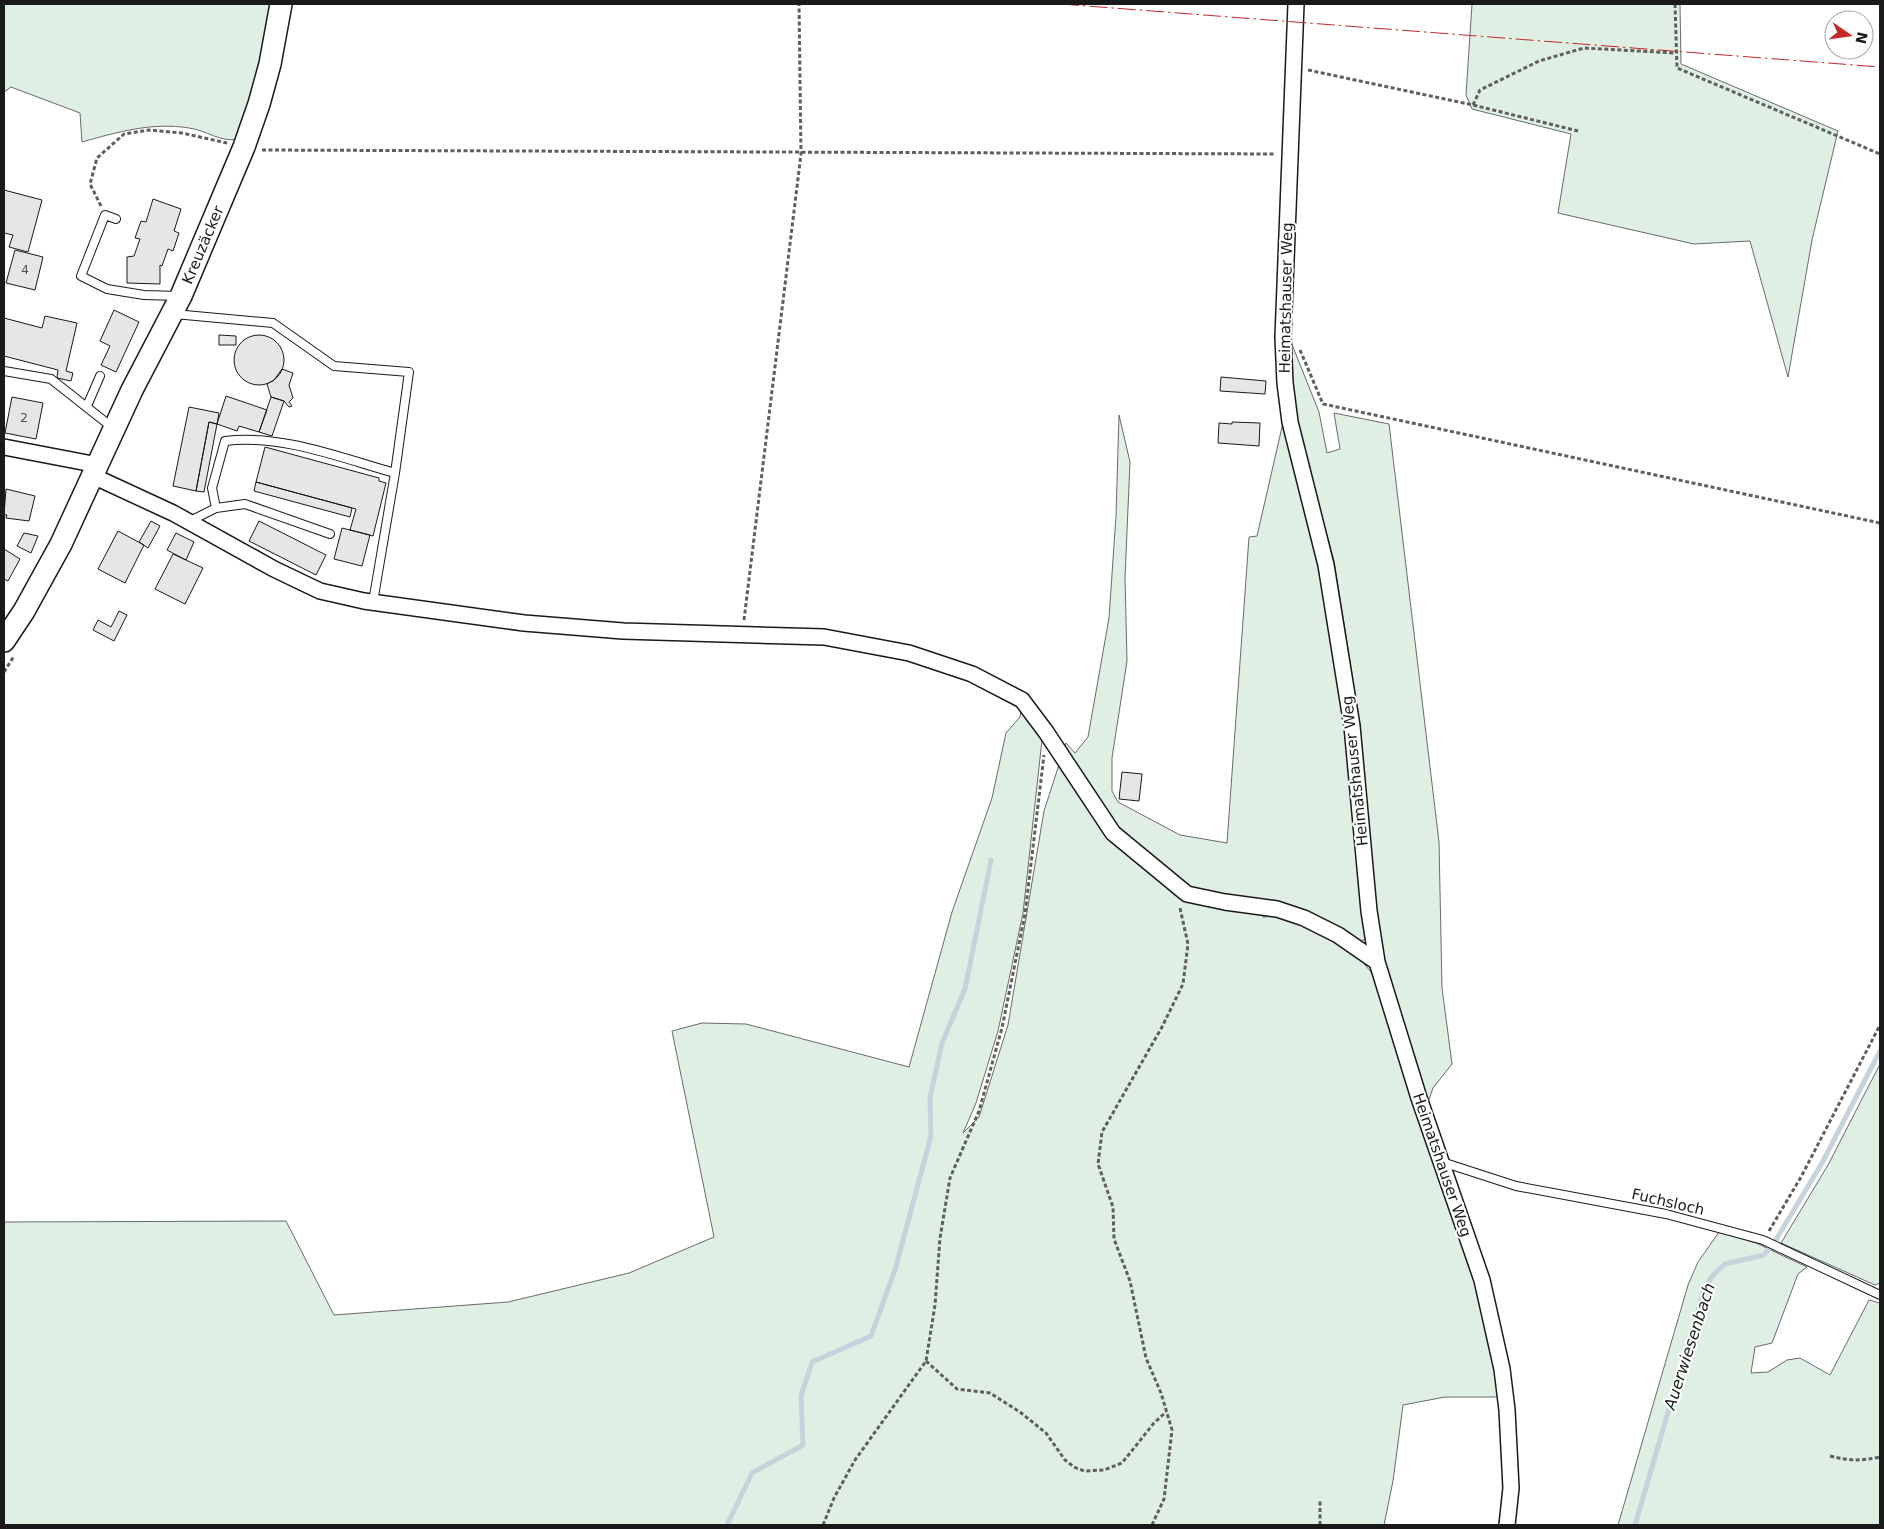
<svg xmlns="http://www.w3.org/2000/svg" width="1884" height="1529" viewBox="0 0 1884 1529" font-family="'DejaVu Sans',sans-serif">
<rect width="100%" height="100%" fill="#fff"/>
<!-- green -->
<path fill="#e0efe3" stroke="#6a6a6a" d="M4 4H273L256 86 238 139C221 143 206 130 189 128 153 122 117 132 82 142L80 113 11 87 4 92Z
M1472 4H1680L1681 64 1838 131 1812 240 1788 377 1750 241 1694 244 1558 213 1571 134 1472 109 1466 95Z
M1289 337 1319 412 1327 453 1340 449 1334 413 1389 424 1439 842 1442 988 1452 1064 1433 1088 1427 1105 1383 957 1375 910 1360 725 1334 561 1296 422Z
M1285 414 1325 571 1339 659 1368 933 1364 940 1356 941 1263 903V917L1283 916 1307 922 1357 955 1375 977 1475 1280 1490 1343 1499 1397H1445L1403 1405 1393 1481 1384 1525H4V1222L286 1221 334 1315 508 1302 629 1273 714 1237 672 1031 702 1023 746 1024 909 1067 952 912 992 798 1006 733 1020 717 1022 705 1043 731 1023 913 998 1031 976 1103 963 1133 979 1117 1008 1025 1044 811 1066 743 1075 753 1088 737 1109 618 1116 516 1119 415 1130 462 1125 578 1127 661 1112 758V791L1118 802 1180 835 1227 843 1249 537 1257 536Z
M1880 1064V1283L1875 1285 1781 1243 1828 1165Z
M1719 1232 1756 1243 1807 1267 1798 1274 1772 1343 1755 1347 1751 1373 1768 1372 1787 1360 1800 1358 1830 1375 1869 1300 1880 1303V1525H1618L1688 1285 1698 1262Z"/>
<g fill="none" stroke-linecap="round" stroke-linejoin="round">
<!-- stream -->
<path stroke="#c6d2dc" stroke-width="5" d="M727 1525 752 1473 803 1445 801 1396 812 1362 871 1336 895 1270 931 1136 930 1098 942 1043 965 989 991 860
M1635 1525 1703 1293 1712 1276 1725 1264 1764 1255 1777 1238 1822 1163 1880 1051"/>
</g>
<!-- building -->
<path fill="#e6e6e6" stroke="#1a1a1a" d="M4 190 42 200 28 252 9 247 13 235 4 233Z
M153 199 181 209 174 231 179 233 173 251 168 249 162 266 160 265V284L127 283V257L134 256 140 239 135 238 141 221 146 222Z
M15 250 43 257 35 290 6 283Z
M114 310 139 322 116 372 101 365 110 346 100 341Z
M45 316 77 323 66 371 73 373 71 381 57 378 58 370 4 356V318L42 328Z
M219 335 236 336V345H219Z
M234 360a25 25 0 1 1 50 0a25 25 0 1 1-50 0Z
M282 369 293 373 289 385 293 398 289 402 292 406 289 407 284 401 271 397 267 384 274 380Z
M1221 377 1266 381 1265 394 1220 391Z
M226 396 267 410 259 432 239 426 237 431 217 424Z
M12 397 43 403 36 439 5 433Z
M271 397 284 401 272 436 259 432Z
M189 407 219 413 217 424 209 422 196 491 173 486Z
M209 422 217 424 204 492 196 491Z
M1232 422 1260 423 1259 446 1218 443 1219 423 1232 424Z
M265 447 379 478V481L386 483 373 536 350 530 356 509 256 482Z
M256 482 352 508 350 517 254 491Z
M6 489 35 496 29 521 6 518 7 515H4Z
M151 521 160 526 148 548 139 542Z
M259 521 326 555 316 575 249 541Z
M342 528 370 535 362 566 334 559Z
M118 531 144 545 125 583 98 569Z
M24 533 38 536 31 553 17 546Z
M176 533 194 542 186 560 167 550Z
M4 549 20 559 8 581 4 579Z
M173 554 203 568 185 604 155 589Z
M119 611 127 615 114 641 93 630 98 620 111 627Z
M1122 772 1142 774 1139 801 1119 799Z"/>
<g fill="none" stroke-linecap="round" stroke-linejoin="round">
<!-- lane casing -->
<g stroke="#1a1a1a" stroke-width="10">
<path id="lane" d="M116 219 105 215 81 276 107 289 144 295 179 296
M174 314 273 323 334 366 409 372 395 473
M4 371 51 379 113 428
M87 406 100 376
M216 508 212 488 225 441C282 434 341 458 395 473L373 602
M188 522 216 508 245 504 330 534
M1442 1162 1516 1186 1666 1214 1763 1240 1880 1295"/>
</g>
<!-- street casing -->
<g stroke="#1a1a1a" stroke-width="18">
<path id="street" d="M1296 4 1283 337 1285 383 1290 422 1326 565 1352 726 1369 911 1377 962 1419 1098 1482 1280 1502 1369 1507 1410 1511 1488 1507 1525
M4 447 98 465
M93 476 173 513 274 569 320 591 364 601 524 623 623 631 824 637 909 653 972 674 1022 700 1046 732 1113 833 1187 894 1225 902 1277 909 1304 918 1338 935 1377 962"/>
</g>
<!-- secondary casing -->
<g stroke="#1a1a1a" stroke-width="24">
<path id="secondary" d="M4 641 24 611 61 544 132 390 181 296 244 147 259 104 270 64 281 4"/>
</g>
<!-- path -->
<path stroke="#5f5f5f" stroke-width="3" stroke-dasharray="4 2.5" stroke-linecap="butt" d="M1675 4 1677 68 1880 154
M1308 70 1473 105 1578 131
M1473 105 1480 90 1539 61 1584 48 1675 53
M262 150 1276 154
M101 206 90 184 97 158 124 134 149 130 182 133 227 143
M1300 350 1323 404 1880 523
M744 620 801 154 799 4
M4 672 14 656
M1769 1231 1801 1177 1880 1025
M926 1361 957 1389 990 1393 1020 1412 1046 1433 1065 1460 1074 1467 1084 1471 1104 1470 1122 1463 1154 1423 1166 1412
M1830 1456C1849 1461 1862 1461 1880 1457
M823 1525 834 1498 855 1460 926 1361 935 1305 940 1238 950 1178 979 1111 1002 1028 1025 914 1044 755
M1152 1525 1164 1499 1172 1430 1161 1393 1146 1358 1130 1281 1114 1239 1113 1207 1098 1164 1102 1132 1162 1027 1183 984 1188 944 1180 908
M1320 1525V1499"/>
<!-- lane -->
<use href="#lane" stroke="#fff" stroke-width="8"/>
<!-- street -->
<use href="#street" stroke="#fff" stroke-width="15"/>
<!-- secondary -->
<use href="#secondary" stroke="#fff" stroke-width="21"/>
<!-- power -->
<path stroke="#c62828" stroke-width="1" stroke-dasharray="18 4 2.5 4" stroke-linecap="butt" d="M1061 4 1880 67"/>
</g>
<g text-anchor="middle" stroke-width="4" stroke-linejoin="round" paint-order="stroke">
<!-- number labels -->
<g font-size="12" fill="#4d4d4d">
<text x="25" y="274">4</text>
<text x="24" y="422">2</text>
</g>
<!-- street labels -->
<g font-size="15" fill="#1a1a1a" stroke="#fff">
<text transform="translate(203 245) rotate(-67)" y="5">Kreuzäcker</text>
<text transform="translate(1286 298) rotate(-89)" y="5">Heimatshauser Weg</text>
<text transform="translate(1355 771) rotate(-96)" y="5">Heimatshauser Weg</text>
<text transform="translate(1442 1165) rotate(71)" y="5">Heimatshauser Weg</text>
<text transform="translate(1668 1202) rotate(13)" y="5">Fuchsloch</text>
</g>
<!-- water labels -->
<g font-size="16" font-style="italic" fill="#1a1a1a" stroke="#fff">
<text transform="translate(1689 1346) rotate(-72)" y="6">Auerwiesenbach</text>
</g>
</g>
<!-- border -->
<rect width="1884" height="1529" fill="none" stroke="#1a1a1a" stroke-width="10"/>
<!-- north arrow -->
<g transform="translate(1849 35) rotate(103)"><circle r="24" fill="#ffffff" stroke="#a3a3a3"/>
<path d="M0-4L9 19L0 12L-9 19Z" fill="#c62828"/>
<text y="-8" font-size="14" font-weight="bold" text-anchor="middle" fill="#1a1a1a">N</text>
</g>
</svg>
